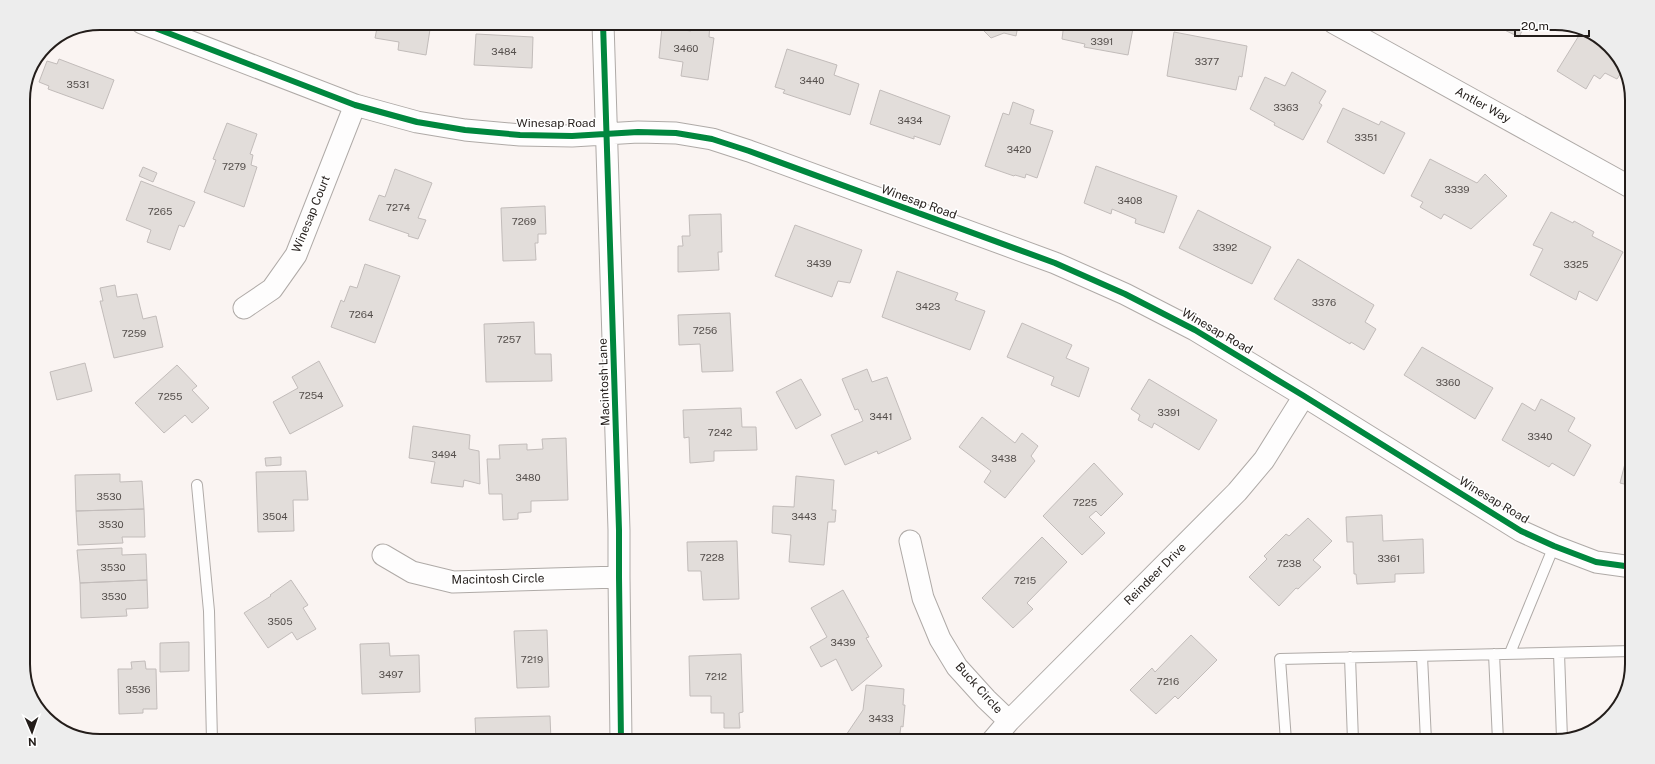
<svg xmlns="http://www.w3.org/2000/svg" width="1655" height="764" viewBox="0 0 1655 764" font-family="'Public Sans',sans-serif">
<rect width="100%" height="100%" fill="#faf4f2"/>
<!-- building -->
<path fill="#e2ddda" stroke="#c2bcba" d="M378 23H431L426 55 398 50 399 42 375 38Z
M693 23 710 24 709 37 714 38 708 80 681 76 683 62 659 58 662 27 691 31Z
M954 23H1046L1045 30 1018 26 1016 36 1004 33 991 38 981 28Z
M1064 23H1134L1128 55 1084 47 1085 44 1062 39Z
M1461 23H1479L1475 30Z
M1490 23H1526L1519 37Z
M1583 29 1619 57 1623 70 1617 79 1605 73 1600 79 1594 75 1586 89 1557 71Z
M1174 32 1247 46 1242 77 1239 76 1236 90 1167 76Z
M476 34 533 37 532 68 474 65Z
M787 49 837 65 834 75 859 84 850 115 783 93 785 90 775 87Z
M59 59 114 80 103 109 48 89 49 86 39 82 47 61 57 64Z
M1292 72 1326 91 1319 103 1322 105 1303 140 1274 125 1275 123 1250 109 1265 77 1285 86Z
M880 90 950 116 940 145 914 136V139L870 124Z
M1013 102 1034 110 1030 124 1053 131 1037 178 1026 174 1025 178 1015 175 1014 176 985 166 1003 113 1009 115Z
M1343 108 1379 125 1381 121 1405 133 1384 174 1327 142Z
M227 123 257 134 250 154 253 155 251 165 257 167 244 207 204 192 216 160 213 159Z
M1430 159 1477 183 1485 174 1507 196 1471 229 1444 214 1441 219 1420 207 1423 202 1411 196Z
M1096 166 1177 196 1164 233 1135 223 1136 219 1112 209 1111 214 1084 203Z
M143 167 157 173 153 182 139 176Z
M395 169 432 183 418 218 426 220 418 239 408 236 409 234 369 220 379 195 385 197Z
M141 181 195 202 184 227 179 225 170 250 147 242 151 230 126 220Z
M545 206 546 234H538V243H535L536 260 503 261 501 208Z
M1198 210 1271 247 1252 284 1179 248Z
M1551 212 1573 223 1574 221 1594 232 1592 236 1623 252 1597 301 1579 291 1576 300 1530 275 1543 249 1533 245Z
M721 214 722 252H718L719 270 678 272V246H683L682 236H690L689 215Z
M795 225 862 250 850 283 838 281 832 297 775 276Z
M1298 259 1374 305 1365 322 1376 329 1364 350 1351 342 1350 344 1274 299Z
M365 264 400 276 375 343 331 327 341 300 344 302 350 286 357 288Z
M897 271 958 293 955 300 985 311 970 350 882 317Z
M115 285 117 297 137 294 143 319 156 316 163 347 114 358 100 301H103L100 288Z
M730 313 733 371 702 372 700 344 679 345 678 315Z
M534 322 535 354H551L552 381 486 382 484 324Z
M1022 323 1072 345 1066 358 1089 368 1079 397 1051 385 1054 377 1007 357Z
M1422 347 1493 388 1475 419 1404 375Z
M319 361 343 406 290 434 273 402 298 388 292 377Z
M85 363 92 391 57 400 50 372Z
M177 365 197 386 192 390 209 408 192 423 185 415 164 433 135 403Z
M867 369 872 382 887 377 911 439 878 454 877 451 845 465 831 435 863 421 858 409 855 410 842 379Z
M801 379 821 415 796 429 776 392Z
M1149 379 1217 420 1199 450 1154 423 1152 428 1138 420 1140 415 1131 409Z
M1541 399 1575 418 1568 431 1591 445 1574 476 1552 463 1549 467 1502 440 1522 403 1535 411Z
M741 408 742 427H756L757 450 714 451V461L690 463 689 437 684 438 683 410Z
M982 417 1015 443 1022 433 1038 446 1031 456 1035 461 1005 498 984 482 991 471 959 447Z
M413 426 470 435 469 449 479 451 480 484 464 480 463 487 431 483 435 462 409 458Z
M566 438 568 500 531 501V512L518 513V519L503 520 502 494H489L487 459H500L499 445 527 444V450L543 449 542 439Z
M1631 440H1632V486L1620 483Z
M281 457V465L266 466 265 458Z
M1094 463 1123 494 1101 516 1096 511 1089 517 1105 533 1082 555 1043 516Z
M306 471 308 500H293L294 531 258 532 256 472Z
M120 474V482L142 481 144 509 76 511 75 475Z
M796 476 834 480 832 510H836L835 522H828L824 565 789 562 791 535 772 533 773 506 794 507Z
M144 509 145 537H122L123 543 78 545 76 511Z
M1382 515 1383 541 1423 539 1424 573 1395 574V582L1357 584 1356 574H1354L1353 542H1347L1346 517Z
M1308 518 1332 541 1313 560 1321 567 1298 589 1296 588 1279 606 1249 577 1267 559 1264 556 1286 534 1289 536Z
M1042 537 1067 562 1027 603 1033 609 1013 628 982 598Z
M737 541 739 599 703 600 701 571H688L687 542Z
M122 548V555L146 554 147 580 80 583 77 550Z
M147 580 148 608 126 609 127 616 81 618 80 583Z
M291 580 308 605 303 608 316 629 297 640 292 632 268 648 244 613 271 596 270 595Z
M843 590 869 637 866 638 882 666 852 691 836 659 821 667 810 647 827 637 811 608Z
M547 630 549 687 517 688 514 631Z
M1191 635 1217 660 1178 699 1175 696 1156 714 1130 690 1152 668 1155 672Z
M189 642V671L160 672V643Z
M389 643 390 656 419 655 420 692 362 694 360 644Z
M741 654 743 712 739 713 740 728H724V713H711V696H690L689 656Z
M145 661 146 669H156L157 709H143V713L119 714 118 669H132L131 662Z
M866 685 904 689 903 705H905L903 727 901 726 900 733 912 741H842L863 710Z
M550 716 551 741H476L475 718Z
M332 736V741H299V737Z"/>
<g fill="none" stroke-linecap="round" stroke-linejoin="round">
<!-- lane casing -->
<g stroke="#afaaa7" stroke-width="12">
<path id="lane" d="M197 485 209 611 212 741
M1510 653 1554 546
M1559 653 1562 739
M1494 654 1498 741
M1422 656 1426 741
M1350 657 1353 741
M1286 741 1280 659 1632 651"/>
</g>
<!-- street casing -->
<g stroke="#afaaa7" stroke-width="23">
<path id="street" d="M142 23 355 105 417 122 465 130 520 135 572 136 638 132 676 133 712 139 749 151 1055 263 1125 294 1195 330 1304 396 1521 531 1554 546 1596 562 1632 567
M603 23 619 530V577L621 741
M1334 23 1632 188
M244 308 272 289 296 255 355 105
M910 541 923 598 940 639 957 667 986 699 1009 721
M383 555 412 572 453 582 619 577
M992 741 1009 721 1237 492 1264 460 1304 396"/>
</g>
<!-- lane -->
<use href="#lane" stroke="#fefdfd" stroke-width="10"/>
<!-- street -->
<use href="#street" stroke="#fefdfd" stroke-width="21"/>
<!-- cycleway casing -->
<g stroke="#fff" stroke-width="8">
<path id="cycleway" d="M142 23 355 105 417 122 465 130 520 135 572 136 638 132 676 133 712 139 749 151 1055 263 1125 294 1195 330 1304 396 1521 531 1554 546 1596 562 1632 567
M603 23 619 530V577L621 741"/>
</g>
<!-- cycleway -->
<use href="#cycleway" stroke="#00873e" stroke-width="6"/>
</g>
<g text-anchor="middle" stroke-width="3" stroke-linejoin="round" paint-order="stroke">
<!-- number labels -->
<g font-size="10" fill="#554f4c">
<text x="1102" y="45">3391</text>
<text x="686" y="52">3460</text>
<text x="504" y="55">3484</text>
<text x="1207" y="65">3377</text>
<text x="812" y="84">3440</text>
<text x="78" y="88">3531</text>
<text x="1286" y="111">3363</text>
<text x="910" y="124">3434</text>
<text x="1366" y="141">3351</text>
<text x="1019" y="153">3420</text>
<text x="234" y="170">7279</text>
<text x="1457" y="193">3339</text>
<text x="1130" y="204">3408</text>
<text x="398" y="211">7274</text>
<text x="160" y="215">7265</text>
<text x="524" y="225">7269</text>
<text x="1225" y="251">3392</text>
<text x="819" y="267">3439</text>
<text x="1576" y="268">3325</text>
<text x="1324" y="306">3376</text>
<text x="928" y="310">3423</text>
<text x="361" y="318">7264</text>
<text x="705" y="334">7256</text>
<text x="134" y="337">7259</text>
<text x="509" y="343">7257</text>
<text x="1448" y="386">3360</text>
<text x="311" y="399">7254</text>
<text x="170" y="400">7255</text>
<text x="1169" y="416">3391</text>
<text x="881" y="420">3441</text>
<text x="720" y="436">7242</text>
<text x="1540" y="440">3340</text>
<text x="444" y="458">3494</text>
<text x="1004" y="462">3438</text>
<text x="528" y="481">3480</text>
<text x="109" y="500">3530</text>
<text x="1085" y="506">7225</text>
<text x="275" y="520">3504</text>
<text x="804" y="520">3443</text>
<text x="111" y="528">3530</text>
<text x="712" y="561">7228</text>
<text x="1389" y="562">3361</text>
<text x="1289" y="567">7238</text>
<text x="113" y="571">3530</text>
<text x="1025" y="584">7215</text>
<text x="114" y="600">3530</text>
<text x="280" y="625">3505</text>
<text x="843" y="646">3439</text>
<text x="532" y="663">7219</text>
<text x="391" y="678">3497</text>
<text x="716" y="680">7212</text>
<text x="1168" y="685">7216</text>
<text x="138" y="693">3536</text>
<text x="881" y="722">3433</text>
</g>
<!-- street labels -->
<g font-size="12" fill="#231d1a" stroke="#fff">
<text transform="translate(1483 105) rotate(29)" y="4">Antler Way</text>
<text x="556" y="127">Winesap Road</text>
<text transform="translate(919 202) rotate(20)" y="4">Winesap Road</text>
<text transform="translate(311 214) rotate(-68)" y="4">Winesap Court</text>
<text transform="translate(1217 331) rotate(30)" y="4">Winesap Road</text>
<text transform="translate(604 382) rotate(-92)" y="4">Macintosh Lane</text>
<text transform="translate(1494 500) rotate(31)" y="4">Winesap Road</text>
<text transform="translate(1155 574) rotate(-45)" y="4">Reindeer Drive</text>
<text transform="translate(498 579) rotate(-1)" y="4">Macintosh Circle</text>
<text transform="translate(979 688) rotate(48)" y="4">Buck Circle</text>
</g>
</g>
<!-- crop -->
<path d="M0 0H1655V764H0ZM100 30H1555A70 70 0 0 1 1625 100V664A70 70 0 0 1 1555 734H100A70 70 0 0 1 30 664V100A70 70 0 0 1 100 30Z" fill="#ededed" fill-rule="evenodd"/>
<path fill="none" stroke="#231d1a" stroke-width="2" d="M100 30H1555A70 70 0 0 1 1625 100V664A70 70 0 0 1 1555 734H100A70 70 0 0 1 30 664V100A70 70 0 0 1 100 30Z"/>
<!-- north arrow -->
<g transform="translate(32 732) rotate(178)" stroke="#ffffff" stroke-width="3" paint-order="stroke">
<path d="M0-3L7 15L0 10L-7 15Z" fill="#231d1a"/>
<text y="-6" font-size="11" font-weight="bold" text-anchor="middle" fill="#231d1a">N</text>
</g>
<!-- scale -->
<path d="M1515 30v6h74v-6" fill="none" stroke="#231d1a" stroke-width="2"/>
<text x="1521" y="30" font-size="12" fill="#231d1a" stroke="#ffffff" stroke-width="3" paint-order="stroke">20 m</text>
</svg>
